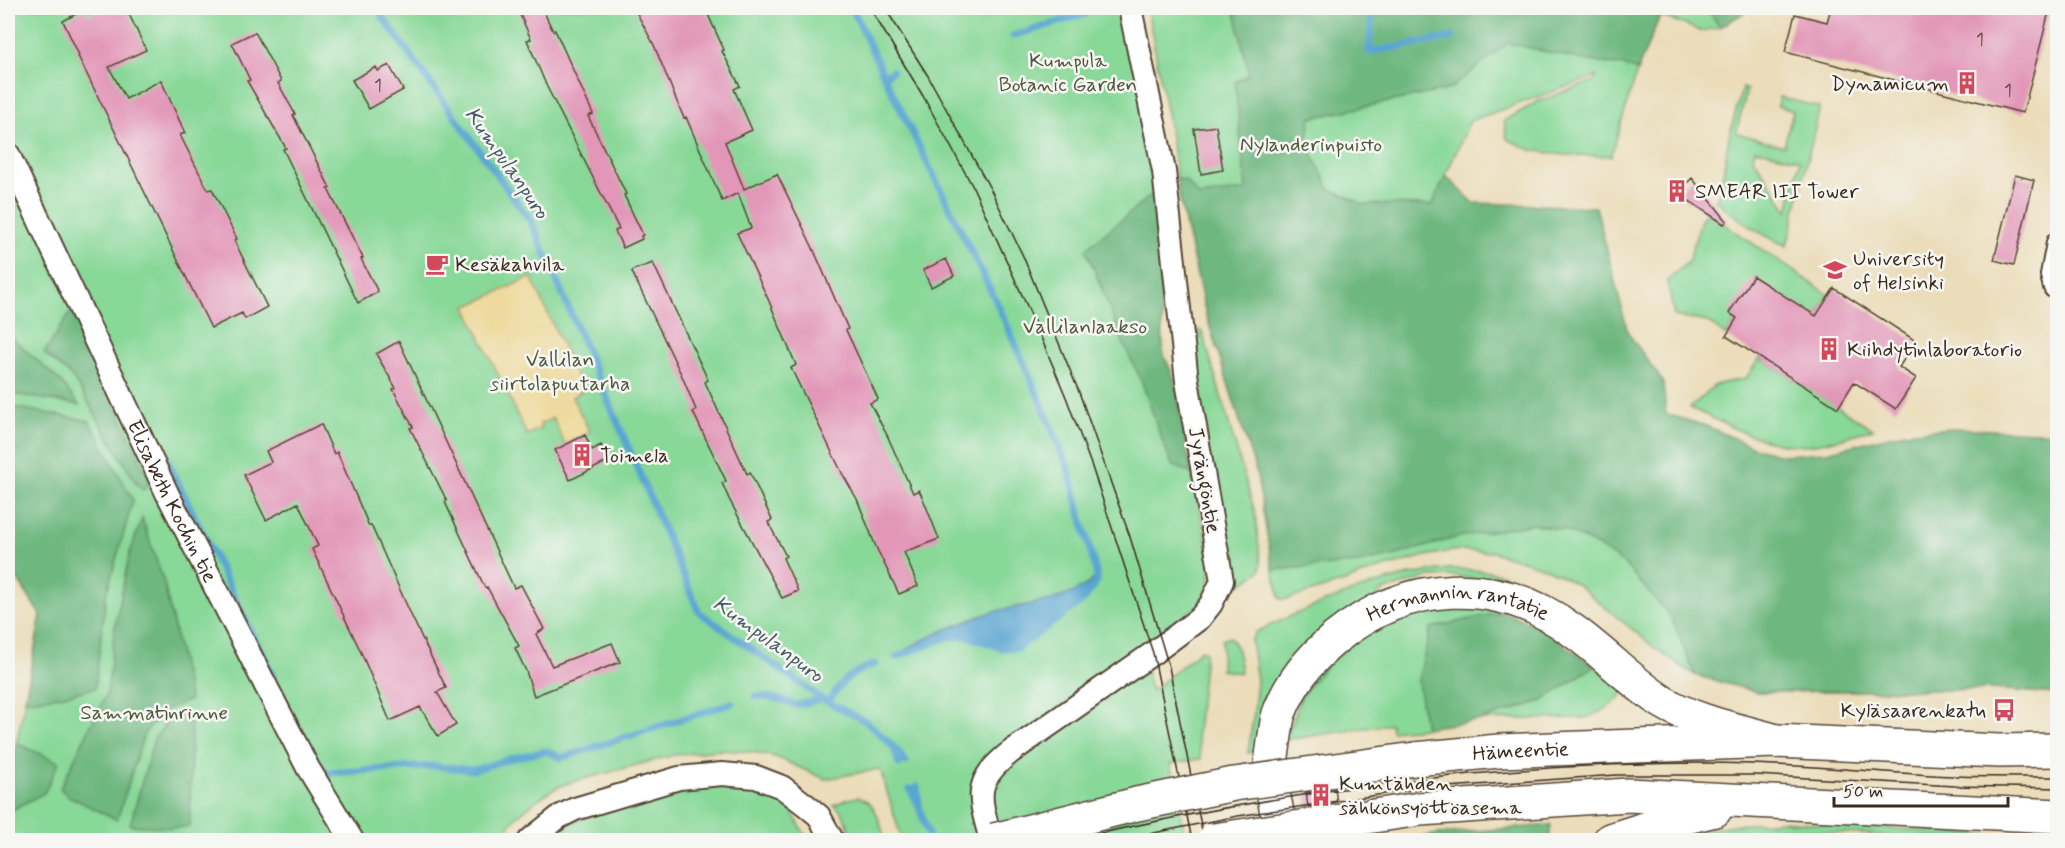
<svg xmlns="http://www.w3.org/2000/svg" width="2065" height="848" viewBox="0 0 2065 848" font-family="Mynerve,sans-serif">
<rect width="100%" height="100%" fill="#f6f6f2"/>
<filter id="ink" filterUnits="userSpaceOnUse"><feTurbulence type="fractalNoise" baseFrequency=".0167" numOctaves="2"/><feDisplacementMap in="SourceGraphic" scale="12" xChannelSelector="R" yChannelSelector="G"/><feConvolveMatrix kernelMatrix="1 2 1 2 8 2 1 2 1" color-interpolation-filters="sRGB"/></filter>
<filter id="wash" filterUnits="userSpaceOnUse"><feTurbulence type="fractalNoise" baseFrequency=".008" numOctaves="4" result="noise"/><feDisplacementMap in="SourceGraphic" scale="24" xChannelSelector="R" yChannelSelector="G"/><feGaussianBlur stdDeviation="1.35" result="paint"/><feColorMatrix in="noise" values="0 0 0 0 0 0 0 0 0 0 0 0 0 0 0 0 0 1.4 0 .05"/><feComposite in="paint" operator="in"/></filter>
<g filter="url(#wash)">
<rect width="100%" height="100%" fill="#ebddba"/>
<!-- green -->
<path fill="#88d898" stroke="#62815b" stroke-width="1.5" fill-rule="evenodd" d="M8 8H1126L1156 168 1150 170 1160 251 1163 353 1175 381 1187 451 1211 561 1209 587 1201 604 1139 649 1152 691 1201 650 1205 652 1197 734 1201 759 1170 764 1186 840H902L880 769 825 779 776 757 753 752 720 750 674 755 565 784 552 790 533 803 514 819 501 840H8V788L41 616 8 564Z
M1147 8H1752L1720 27 1702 31 1660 16 1637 71 1611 156 1565 155 1531 150 1507 139 1504 121 1537 102 1596 80V76L1470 121 1419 235 1441 394 2057 694 1994 689 1757 692 1695 675 1656 649 1578 585 1548 569 1493 552 1458 550 1425 556 1375 570 1344 582 1288 599H1280L1273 570 1257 474 1206 314 1180 200 1170 130Z
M1742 88 1747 90 1736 133 1784 146 1793 111 1777 106 1779 97 1819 107V111L1787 246C1759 234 1738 219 1715 200L1720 192 1729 137ZM1755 149 1800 160 1788 211 1753 157Z
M1706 212 1829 295 1816 316 1730 313 1737 318 1726 336 1708 322 1674 316 1667 280 1689 261 1701 220Z
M1193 330 1202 331 1255 513 1261 566 1259 572 1235 588H1231V558L1216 497 1187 337Z
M1760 358 1873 429C1848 436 1821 446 1795 445 1759 444 1723 422 1690 408L1715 385 1746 378Z
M1449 569C1474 569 1496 571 1519 580L1517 586 1455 576 1428 577 1380 592 1261 750 1248 753 1254 712 1257 680 1251 640 1256 632C1311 606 1388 574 1449 569Z
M1449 602 1502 612 1418 680 1425 728 1392 731 1391 724 1286 740 1305 687 1366 629Z
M1230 637 1238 650 1241 673 1221 670 1222 640Z
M1594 666 1625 690C1615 705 1603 711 1586 718L1481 720 1542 701Z
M747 783 794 802 791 810 808 840H547L565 827 580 819 683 786Z
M858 797C877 801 880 824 885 840H854L842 812 834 805 848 799Z
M1781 821 1999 836 2057 837V840H1971L1784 830 1716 840H1670L1725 826Z"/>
<!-- forest -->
<path fill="#6eb880" stroke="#54714f" stroke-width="1.5" d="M1234 8H1663L1637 71 1625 66 1583 60 1508 43 1450 89 1311 118 1307 145 1330 189 1363 204 1432 205 1446 176 1474 203 1596 207 1628 333 1663 382 1666 414 1709 427 1755 448 1782 455 1827 452 1905 432 1953 428 2057 433V694L1994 689 1757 692 1695 675 1671 617 1624 564 1596 545 1567 531 1534 524 1458 537 1396 555 1358 563 1273 570 1257 474 1206 314 1180 200 1177 178 1186 181 1199 196 1246 190 1235 82 1249 74Z
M1706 8H1752L1720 27Z
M1154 193 1160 251 1163 353 1175 381 1191 473 1172 465 1159 432 1142 382 1124 345 1086 249Z
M72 310 150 481 147 487 143 490 135 481 77 384 70 375 44 353Z
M8 334 61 382 79 405 8 393Z
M8 406 89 421 133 500 106 595 95 688 64 695 25 701 41 616 8 564Z
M142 518 164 583 190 700 163 711 144 734 117 820 68 796 60 788 107 693 115 626 129 556Z
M1502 612 1536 625 1594 666 1542 701 1481 720 1425 728 1418 681 1431 628Z
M184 714H191L190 826 176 828 130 825 154 739 168 721Z
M16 743 59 762 44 793 8 812V788Z
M1551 825 1549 840H1405L1439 834Z"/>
<!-- sand -->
<path fill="#eeda9e" stroke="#94825e" stroke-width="1.5" d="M531 277 583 390 572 397 590 432 565 445 553 418 540 424 541 428 527 435 466 307Z"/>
<!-- water -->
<path fill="#58a5d1" stroke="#4a6878" stroke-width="1.5" d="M1097 576V581L1084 600 1018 648H1003L966 636 948 637 896 657C913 641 970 619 993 612 1030 602 1068 604 1097 576Z"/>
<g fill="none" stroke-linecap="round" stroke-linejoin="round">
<!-- stream -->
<path stroke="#58a5d1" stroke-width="7" d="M376 8 532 223 699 612 822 699 867 722 893 746 899 764
M852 8 884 76 996 301 1041 402 1069 471 1097 576V581L1084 600 1018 648H1003L966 636 948 637 896 657
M1372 8 1369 52 1453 37
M1013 36 1085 14
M884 76 892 71
M159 444 273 676
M756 696 774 698 797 705 822 699
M829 701C843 679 851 673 875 664
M309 747 325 773 434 766 474 770 512 758 547 751 561 758 732 703
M897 750 906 762
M917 787 919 803
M910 789 919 806 930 840"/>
</g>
<g id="blocks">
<!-- building -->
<path fill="#e297b8" d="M105 8H126L146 50 109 67 126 99 161 80 185 133 180 135 208 190 212 189 237 239 234 240 267 307 245 319 242 313 211 328 78 56 79 55 63 21 85 9 88 15Z
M517 8H542L553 31 555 30 593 114 588 116 626 194 624 195 643 235 641 236 642 239 623 248 615 231 619 229 547 87 527 40 531 39Z
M634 8H705L724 50 722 51 740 86 734 89 752 130 725 142 744 189 777 174 812 246 848 329 846 330 878 399 870 403 887 435 913 493 919 490 924 501 939 539 904 552 918 586 899 594 876 547 857 499 842 473 791 368 796 365 768 299 737 233 751 228 738 193 722 201 686 117 684 118 680 109 654 45Z
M1831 8H2050L2023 113 1785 52 1795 14 1827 22Z
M255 32 281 81 278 83 295 114 293 115 330 188 328 189 363 258 361 259 378 292 358 303 283 149 286 148 247 81 250 80 232 43Z
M389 65 403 90 369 109 352 80 376 67 378 71Z
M1216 126 1223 170 1201 174 1194 129Z
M2015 175 2034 180 2014 265 1994 260Z
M1692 178 1727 221 1724 224 1677 193Z
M946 259 954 276 931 287 923 270Z
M653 263 708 380 705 382 747 474 750 472 772 520 768 522 786 556 783 558 798 591 782 598 729 499 722 483 726 481 693 412 696 410 682 376 632 272 633 270Z
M1753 276 1816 316 1834 288 1916 341 1899 367 1916 378 1896 409 1854 382 1838 408 1726 336 1737 318 1729 313Z
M399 341 514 588 521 585 544 629 536 634 552 666 612 643 620 662 534 696 526 671 515 648 519 646 487 587 485 588 445 502 447 501 410 428 413 427 393 389 396 388 376 354Z
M321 424 334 454 337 452 369 526 371 525 412 617 446 688 437 692 456 725 438 736 420 707 390 721 360 650 312 549 318 546 298 503 266 520 244 475 271 462 266 451Z
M585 435 592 450 601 445 609 461 570 480 555 450Z
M1335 789 1337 802 1308 807 1306 793Z"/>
</g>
</g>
<g filter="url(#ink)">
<use href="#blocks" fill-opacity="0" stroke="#554535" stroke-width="1.5"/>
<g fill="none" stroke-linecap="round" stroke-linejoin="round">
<!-- street casing -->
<g stroke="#554535" stroke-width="26">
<g id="street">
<path id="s1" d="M8 154 167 493 308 768 352 840"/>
<path d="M2058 243 2052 275 2055 287 2058 289"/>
<path d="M530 840 559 817 575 809 679 778 722 774 756 777 782 787 807 806 819 816 832 840"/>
<path d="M991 840C979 796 972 782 1012 751L1153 653 1200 618 1211 604 1222 581 1187 381 1164 171 1130 8"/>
</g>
</g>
<!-- primary casing -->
<g stroke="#554535" stroke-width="36">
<g id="primary">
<path id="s2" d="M1415 759 1499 751 1776 741 1999 751 2058 750"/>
<path d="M1420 809 1628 795 2058 816"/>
<path id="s3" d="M1282 840C1279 818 1271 791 1271 769 1271 760 1273 750 1274 742 1276 732 1276 720 1280 711 1291 682 1311 658 1334 639 1406 580 1496 574 1572 630 1603 652 1629 680 1661 701 1695 722 1738 730 1776 741"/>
<path d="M1610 840 1670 821 1715 810"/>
</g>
</g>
<!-- street -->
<use href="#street" stroke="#fff" stroke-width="22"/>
<!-- primary -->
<use href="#primary" stroke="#fff" stroke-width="33"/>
<!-- tram -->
<path stroke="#3b2a1e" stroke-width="1.5" d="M870 8 923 96 973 187 1037 328 1066 397 1092 467 1153 653 1192 840
M885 8 928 76 992 192 1023 256 1079 392 1130 537 1169 667 1204 840
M1071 840C1280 791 1493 763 1708 763 1790 763 1871 772 1953 776 1988 777 2023 777 2058 777
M1119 840 1238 816 1418 789 1617 775H1755L1955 786 2058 788"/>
<!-- primary-bridge casing -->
<g stroke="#554535" stroke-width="36" stroke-linecap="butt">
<path id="primary-bridge" d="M994 840 1137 804 1234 784 1415 759
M1214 840 1420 809"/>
</g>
<!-- primary-bridge -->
<use href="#primary-bridge" stroke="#fff" stroke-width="33"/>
</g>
</g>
<!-- icons -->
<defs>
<g id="building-bare" transform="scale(1.8)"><path d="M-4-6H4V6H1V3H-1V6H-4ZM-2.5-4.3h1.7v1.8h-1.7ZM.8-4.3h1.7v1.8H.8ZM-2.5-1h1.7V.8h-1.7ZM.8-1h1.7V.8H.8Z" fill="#d1495b" stroke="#f6f6f2" stroke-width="2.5" paint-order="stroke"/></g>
<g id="cafe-bare" transform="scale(1.8)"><path d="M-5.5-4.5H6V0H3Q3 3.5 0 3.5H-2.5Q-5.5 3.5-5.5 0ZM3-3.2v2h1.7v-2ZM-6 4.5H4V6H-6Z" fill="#d1495b" stroke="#f6f6f2" stroke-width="2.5" paint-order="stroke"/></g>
<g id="university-bare" transform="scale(1.8)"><path d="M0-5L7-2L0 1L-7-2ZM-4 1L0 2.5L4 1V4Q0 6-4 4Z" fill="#d1495b" stroke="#f6f6f2" stroke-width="2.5" paint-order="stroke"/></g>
<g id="bus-bare" transform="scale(1.8)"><path d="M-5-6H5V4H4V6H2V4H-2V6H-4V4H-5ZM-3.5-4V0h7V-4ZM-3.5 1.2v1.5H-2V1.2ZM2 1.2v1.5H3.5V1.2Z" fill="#d1495b" stroke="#f6f6f2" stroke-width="2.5" paint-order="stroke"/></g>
</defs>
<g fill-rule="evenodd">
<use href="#building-bare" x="1967" y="83"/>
<use href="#building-bare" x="1677" y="191"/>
<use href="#cafe-bare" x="437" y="264"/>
<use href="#university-bare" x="1835" y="270"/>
<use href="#building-bare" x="1829" y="349"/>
<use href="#building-bare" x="582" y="455"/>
<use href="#bus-bare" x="2004" y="710"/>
<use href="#building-bare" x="1321" y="795"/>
</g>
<g text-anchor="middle" stroke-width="5" stroke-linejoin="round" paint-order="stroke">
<!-- number labels -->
<g font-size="18" fill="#654544">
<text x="1980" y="45">1</text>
<text x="378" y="91">1</text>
<text x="2008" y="96">1</text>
</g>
<!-- park labels -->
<g font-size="21" fill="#4e563c" stroke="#f6f6f2">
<text x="1068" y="67">Kumpula<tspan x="1068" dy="24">Botanic Garden</tspan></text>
<text x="1311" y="151">Nylanderinpuisto</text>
<text x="1085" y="333">Vallilanlaakso</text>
<text x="560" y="366">Vallilan<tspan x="560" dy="24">siirtolapuutarha</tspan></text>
<text x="154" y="719">Sammatinrinne</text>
</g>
<!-- poi labels -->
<g font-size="21" fill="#3b2a1e" stroke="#f6f6f2" text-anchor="start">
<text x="1949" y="90" text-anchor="end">Dynamicum</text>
<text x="1695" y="198">SMEAR III Tower</text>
<text x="1853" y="265">University<tspan x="1853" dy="24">of Helsinki</tspan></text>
<text x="455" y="271">Kesäkahvila</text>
<text x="1847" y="356">Kiihdytinlaboratorio</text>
<text x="600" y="462">Toimela</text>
<text x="1986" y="717" text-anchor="end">Kyläsaarenkatu</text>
<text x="1339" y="790">Kumtähden<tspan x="1339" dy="24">sähkönsyöttöasema</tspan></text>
</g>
<!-- street labels -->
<g font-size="21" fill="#3b2a1e" stroke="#f6f6f2">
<text transform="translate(1205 480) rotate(80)" y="7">Jyrängöntie</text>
<text dy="7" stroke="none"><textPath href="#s1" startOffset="384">Elisabeth Kochin tie</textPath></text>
<text dy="7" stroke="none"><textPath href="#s3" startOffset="357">Hermannin rantatie</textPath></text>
<text dy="7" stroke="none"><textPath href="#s2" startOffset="106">Hämeentie</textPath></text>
</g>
<!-- water labels -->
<g font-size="22" font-style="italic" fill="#475b66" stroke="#f6f6f2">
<text transform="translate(508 162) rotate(55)" y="8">Kumpulanpuro</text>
<text transform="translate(769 638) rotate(36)" y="8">Kumpulanpuro</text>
</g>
</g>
<!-- margin -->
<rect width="2065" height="848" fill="none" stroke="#f6f6f2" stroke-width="30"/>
<!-- scale -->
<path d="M1834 797v9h174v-9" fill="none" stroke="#3b2a1e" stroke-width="3"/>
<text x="1843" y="797" font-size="18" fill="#3b2a1e" stroke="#f6f6f2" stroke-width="4.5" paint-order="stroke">50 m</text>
</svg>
